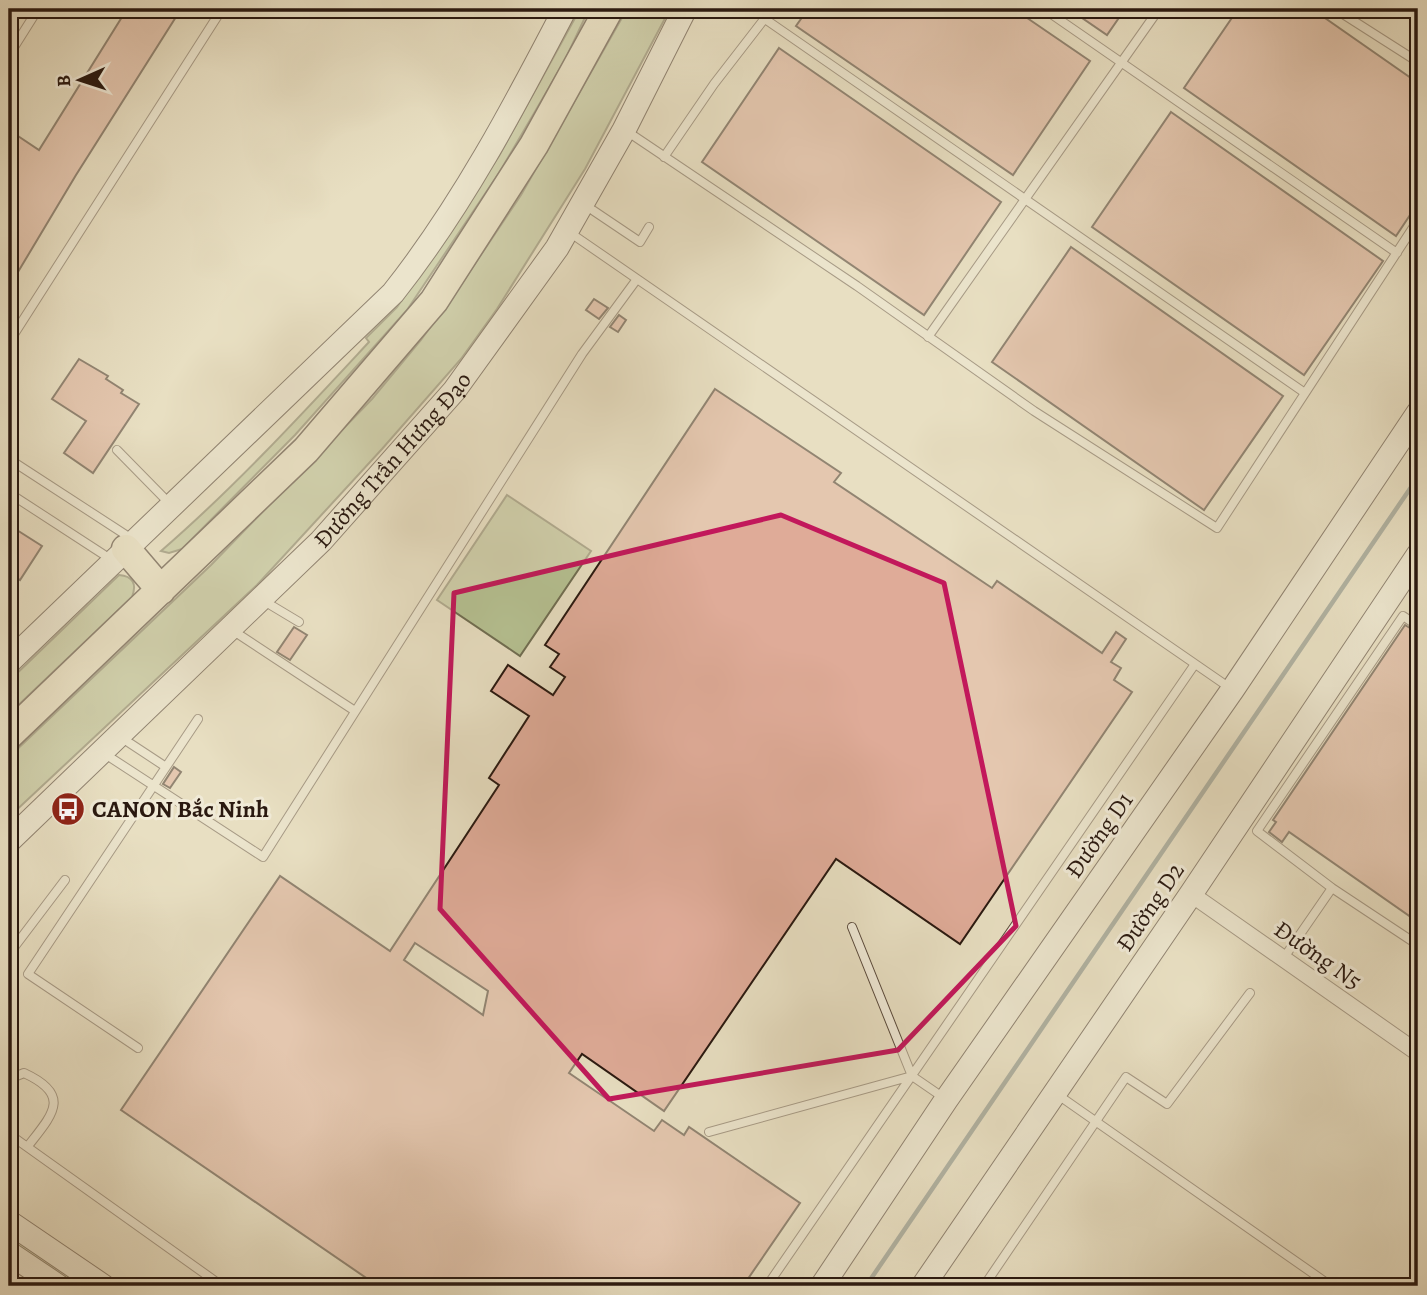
<svg xmlns="http://www.w3.org/2000/svg" width="1427" height="1295" viewBox="0 0 1427 1295" font-family="Alegreya,serif">
<rect width="100%" height="100%" fill="#e8dfc2"/>
<filter id="stains"><feTurbulence type="fractalNoise" baseFrequency=".00286" numOctaves="4"/><feColorMatrix values="0 0 0 0 .2 0 0 0 0 .09 0 0 0 0 .02 0 0 0 .5 -.17"/></filter>
<radialGradient id="worn" r=".72"><stop offset=".6" stop-color="#630" stop-opacity="0"/><stop offset="1" stop-color="#630" stop-opacity=".3"/></radialGradient>
<!-- green -->
<path fill="#b6c293" stroke="#706e52" stroke-width="2" d="M580 9H589L564 62 499 173 407 310 295 435 182 549 169 553 161 551C235 487 302 414 369 342L366 338 397 307 499 156Z
M627 9H670L585 169 497 309 461 359 382 449 257 585 9 817V757L211 565 372 399 421 340 456 292 521 195Z
M507 495 591 551 520 656 437 600Z
M119 575C133 576 137 584 132 597L9 714V681Z
M9 1231 90 1286H72L9 1243Z"/>
<g fill="none" stroke-linecap="round" stroke-linejoin="round">
<!-- stream -->
<path stroke="#6d7a77" stroke-width="4.5" d="M866 1286 1418 477"/>
</g>
<!-- building -->
<path fill="#dfab98" stroke="#2a1910" stroke-width="2" fill-rule="evenodd" d="M127 9H181L76 175 9 287V130L39 150Z
M808 9H1014L1090 61 1013 175 796 26Z
M1069 9H1125L1107 35Z
M1238 9H1312L1418 83V203L1396 236 1184 88Z
M779 48 1001 202 924 315 702 162Z
M1171 112 1383 261 1304 375 1092 227Z
M1071 247 1283 396 1204 510 992 362Z
M594 299 608 308 599 319 586 310Z
M619 315 626 320 618 332 610 327Z
M79 359 108 376 106 379 123 390 121 393 139 404 93 473 64 453 86 421 52 399Z
M715 389 841 473 834 482 992 588 997 581 1102 653 1116 632 1126 639 1111 662 1121 668 1114 680 1132 692 960 944 836 859 664 1111 582 1054 569 1073 654 1131 662 1120 684 1135 689 1127 800 1203 743 1286H378L121 1110 280 876 390 951 499 785 489 778 529 716 491 691 508 665 553 695 565 677 550 667 559 654 545 645ZM415 943 488 991 483 1015 404 960Z
M9 525 42 546 20 580 9 573Z
M1405 625 1418 633V922L1289 832 1282 842 1269 832 1276 822 1273 820Z
M294 627 307 635 290 660 277 652Z
M174 767 181 772 170 788 163 784Z"/>
<g fill="none" stroke-linecap="round" stroke-linejoin="round">
<!-- lane casing -->
<g stroke="#5a4a3c" stroke-width="10">
<path id="lane" d="M1044 9 1397 253
M1335 9 1418 62
M765 19 1305 393
M9 55 38 9
M625 130 857 286 1034 411 1217 528 1418 220
M664 157 714 84 772 9
M585 205 640 242 649 227
M569 232 1230 688
M928 337 1159 9
M9 342 222 9
M117 450 171 505
M9 459 132 539
M9 493 112 560
M264 601 299 622
M1418 626 1403 616 1257 831 1332 888 1418 945
M232 630 355 711
M122 738 166 767
M105 754 263 857 582 354 637 279
M852 927 912 1076 944 1098
M9 954 65 880
M1283 959 1332 888
M138 1048 28 974 198 719
M9 1079 24 1073C72 1095 53 1114 28 1146
M1058 1095 1331 1286
M709 1132 912 1076
M9 1134 222 1286
M767 1286 1195 664
M984 1286 1126 1077 1167 1104 1250 993"/>
</g>
<!-- street casing -->
<g stroke="#5a4a3c" stroke-width="18">
<path id="street" d="M1191 894 1418 1053"/>
</g>
<!-- secondary casing -->
<g stroke="#2a1910" stroke-width="25">
<g id="secondary">
<path d="M9 662 393 293C462 206 514 107 565 9"/>
<path id="s1" d="M9 841 321 541 454 391 557 248 624 130 685 9"/>
<path d="M9 1222 103 1286"/>
<path d="M9 1253 58 1286"/>
<path d="M822 1286 946 1100 1233 689 1418 413"/>
<path d="M923 1286 1191 894 1418 555"/>
</g>
</g>
<!-- highway casing -->
<g stroke="#2a1910" stroke-width="31">
<path id="highway" d="M126 549 161 590
M9 735 306 450 434 301 534 145 609 9"/>
</g>
<!-- lane -->
<use href="#lane" stroke="#f0ead7" stroke-width="8"/>
<!-- street -->
<use href="#street" stroke="#f0ead7" stroke-width="16"/>
<!-- secondary -->
<use href="#secondary" stroke="#f0ead7" stroke-width="23"/>
<!-- highway -->
<use href="#highway" stroke="#e8dfc2" stroke-width="28"/>
</g>
<!-- marked area -->
<path d="M0 0H1427V1295H0ZM781 515 944 583 1016 926 898 1050 609 1099 440 909 454 593Z" fill="#e8dfc2" fill-opacity=".55" fill-rule="evenodd"/>
<path fill="none" stroke="#c2185b" stroke-width="5" stroke-linejoin="round" d="M781 515 944 583 1016 926 898 1050 609 1099 440 909 454 593Z"/>
<!-- icons -->
<defs>
<g id="bus-disc" transform="scale(1.75)"><circle r="9.5" fill="#8f2418" stroke="#f0ead7"/><path d="M-5-6H5V4H4V6H2V4H-2V6H-4V4H-5ZM-3.5-4V0h7V-4ZM-3.5 1.2v1.5H-2V1.2ZM2 1.2v1.5H3.5V1.2Z" fill="#fff"/></g>
</defs>
<g fill-rule="evenodd">
<use href="#bus-disc" x="68" y="809"/>
</g>
<g text-anchor="middle" stroke-width="6" stroke-linejoin="round" paint-order="stroke">
<!-- street labels -->
<g font-size="24" fill="#2a1910" stroke="#f0ead7">
<text dy="8" stroke="none"><textPath href="#s1" startOffset="541">Đường Trần Hưng Đạo</textPath></text>
<text transform="translate(1099 835) rotate(-55)" y="8">Đường D1</text>
<text transform="translate(1150 907) rotate(-56)" y="8">Đường D2</text>
<text transform="translate(1318 955) rotate(35)" y="8">Đường N5</text>
</g>
<!-- poi labels -->
<g font-size="24" font-weight="bold" fill="#2a1910" stroke="#f0ead7" text-anchor="start">
<text x="92" y="817">CANON Bắc Ninh</text>
</g>
</g>
<!-- margin -->
<rect width="1427" height="1295" fill="none" stroke="#e8dfc2" stroke-width="35"/>
<rect x="10" y="10" width="1406" height="1274" fill="none" stroke="#2a1910" stroke-width="3.5"/>
<rect x="18" y="18" width="1392" height="1260" fill="none" stroke="#2a1910" stroke-width="2"/>
<!-- north arrow -->
<g transform="translate(80 80) rotate(267)" stroke="#f0ead7" stroke-width="5" paint-order="stroke">
<path d="M0-5L12 26L0 18L-12 26Z" fill="#2a1910"/>
<text y="-10" font-size="19" font-weight="bold" text-anchor="middle" fill="#2a1910">B</text>
</g>
<rect width="100%" height="100%" filter="url(#stains)"/>
<rect width="100%" height="100%" fill="url(#worn)"/>
</svg>
